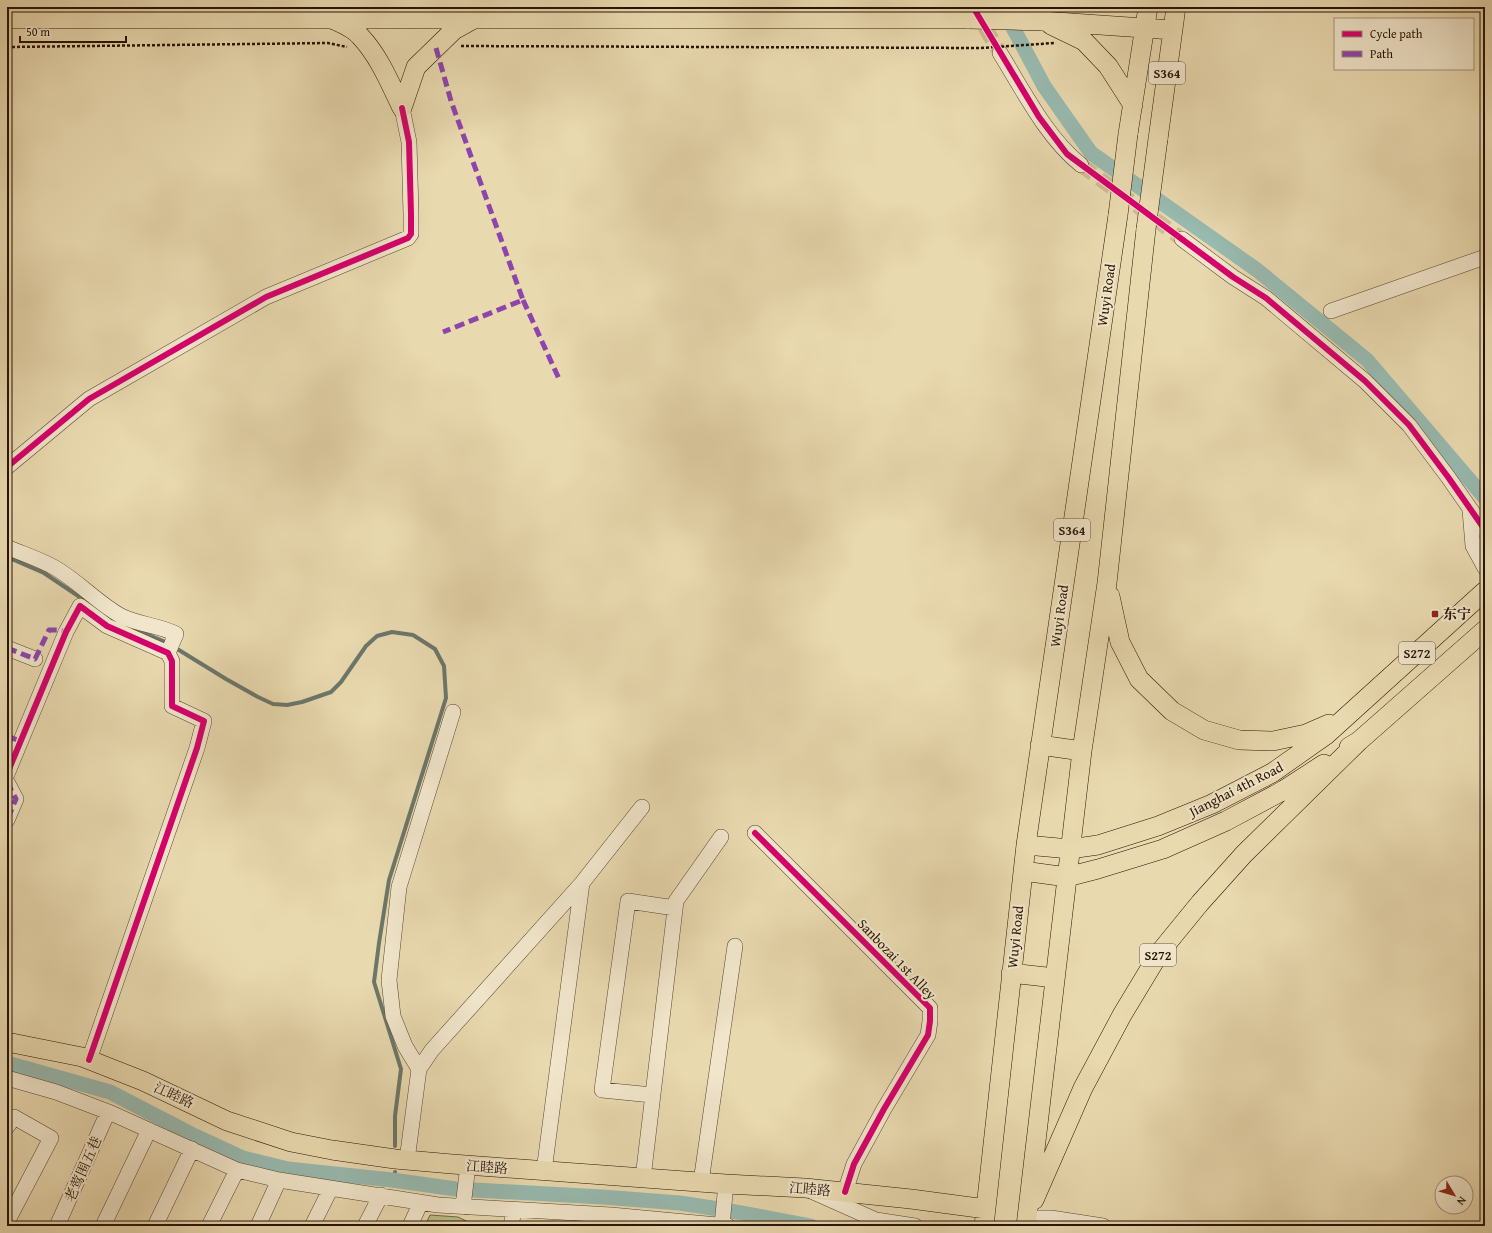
<svg xmlns="http://www.w3.org/2000/svg" width="1492" height="1233" viewBox="0 0 1492 1233" font-family="'Gentium Book Plus','Noto Serif SC',serif">
<rect width="100%" height="100%" fill="#e9d9af"/>
<filter id="stains"><feTurbulence type="fractalNoise" baseFrequency=".005" numOctaves="4"/><feColorMatrix values="0 0 0 0 .2 0 0 0 0 .09 0 0 0 0 .02 0 0 0 .5 -.17"/></filter>
<radialGradient id="worn" r=".72"><stop offset=".6" stop-color="#630" stop-opacity="0"/><stop offset="1" stop-color="#630" stop-opacity=".3"/></radialGradient>
<!-- green -->
<path fill="#babe88" stroke="#716845" d="M430 1215 458 1217 477 1226H425Z"/>
<g fill="none" stroke-linecap="round" stroke-linejoin="round">
<!-- stream -->
<path stroke="#6b776a" stroke-width="4" d="M7 557 44 573 102 612
M127 626 168 643
M174 647 226 679 258 697 273 704 287 705 302 702 331 692 341 682 366 646 377 636 392 632 413 635 435 649 444 666 446 698 389 880 379 943 374 982 401 1069 395 1116V1146
M395 1172V1180"/>
<!-- canal -->
<path stroke="#98bab0" stroke-width="15" d="M1002 7 1044 86 1091 153 1257 270 1367 360 1485 498
M7 1063 110 1092 191 1134 243 1158 288 1169 392 1180 456 1189 602 1197 680 1203 731 1211 811 1226"/>
<!-- minor-tunnel -->
<path stroke="#ccbb95" stroke-width="15" stroke-dasharray="15 8" stroke-linecap="butt" d="M973 7 1000 53
M1081 165 1182 239"/>
<!-- minor casing -->
<g stroke="#58442d" stroke-width="16">
<path id="minor" d="M1000 53C1023 90 1046 137 1081 165
M1182 239 1233 277 1266 298 1365 381 1409 425 1448 477 1485 530
M1331 311 1485 257
M7 467 89 399 266 297 408 238 411 234V214L409 142 402 108
M1470 510 1473 546 1485 568
M7 547C23 554 42 560 57 569 80 583 98 603 121 616 139 625 159 625 176 634L168 653
M7 648 35 659
M7 774 66 632 80 606 107 626 168 653 172 661V706L204 721 197 748 89 1060
M7 782 16 799 7 820
M755 833 930 1008V1021L928 1035 884 1109 854 1164 845 1192
M419 1069 405 1046 393 1016 389 980 399 887 453 712
M7 1078 56 1092 111 1113 237 1170 279 1180 438 1205 611 1215 728 1226
M652 1095 602 1090 628 901 675 908
M7 1127 14 1117 51 1138 7 1222
M407 1160 419 1069 432 1050 582 883 642 807
M544 1171 582 883
M643 1178 676 901 721 837
M701 1182 735 946
M811 1191 876 1220 915 1226
M463 1207 468 1165
M1026 1218H1051L1103 1226
M722 1225 726 1184
M57 1226 108 1112
M103 1226 149 1130
M155 1226 192 1149
M209 1226 237 1170
M258 1226 279 1180
M312 1226 331 1188
M365 1226 381 1195
M410 1226 421 1202
M511 1226 514 1210"/>
</g>
<!-- major casing -->
<g stroke="#281302" stroke-width="20">
<path id="major" d="M7 19H969
M334 20C343 24 353 28 360 36 379 56 390 83 402 108
M1042 21 1173 30
M1051 25 1084 41 1108 66 1133 105
M402 108 416 67 454 30 474 19
M1128 134 1148 7
M1158 139 1176 7
M1110 596 1120 642 1139 679 1172 711 1204 730 1239 740 1273 741 1306 734 1329 724
M1040 745 1082 751
M1349 747 1359 741 1485 630
M1026 845 1070 849 1098 845 1158 826 1212 804 1272 773 1326 735 1485 591
M1023 871 1067 877 1098 869 1163 849 1226 821 1284 790 1324 764
M1011 973 1055 978
M7 1042 82 1057 143 1081 227 1121 291 1142 332 1150 395 1159 452 1164 726 1184 805 1188 911 1199 986 1209
M1034 1200 1083 1088 1122 1015 1160 952 1200 903 1244 854 1359 741
M984 1226 1026 845 1118 215
M1026 1226 1082 751 1107 583 1146 229"/>
</g>
<!-- path -->
<path stroke="#281302" stroke-width="2.5" stroke-dasharray="3 2" stroke-linecap="butt" d="M461 46 981 48
M7 47 328 43 347 47"/>
<!-- minor -->
<use href="#minor" stroke="#f1e6cb" stroke-width="15"/>
<!-- major -->
<use href="#major" stroke="#e9d9af" stroke-width="19"/>
<!-- major-bridge casing -->
<g stroke="#281302" stroke-width="20" stroke-linecap="butt">
<path id="major-bridge" d="M969 19 1042 21
M1118 215 1128 134
M1146 229 1158 139"/>
</g>
<!-- path-bridge -->
<path stroke="#281302" stroke-width="2.5" stroke-dasharray="3 2" stroke-linecap="butt" d="M981 48 1054 43"/>
<!-- major-bridge -->
<use href="#major-bridge" stroke="#e9d9af" stroke-width="19"/>
<!-- quiet -->
<path stroke="#8e44ad" stroke-width="5" stroke-dasharray="10 5" stroke-linecap="butt" d="M436 48 451 101 523 300 443 332
M523 300 560 381
M7 648 35 659 49 630H57L66 632
M7 736 20 741
M7 782 16 799 7 820"/>
<!-- cycleway casing -->
<g stroke="#f1e6cb" stroke-width="8">
<path id="cycleway" d="M973 7 1039 117 1067 154 1233 277 1266 298 1365 381 1409 425 1448 477 1485 530
M7 467 89 399 266 297 408 238 411 234V214L409 142 402 108
M7 774 66 632 80 606 107 626 168 653 172 661V706L204 721 197 748 89 1060
M755 833 930 1008V1021L928 1035 884 1109 854 1164 845 1192"/>
</g>
<!-- cycleway -->
<use href="#cycleway" stroke="#d6006c" stroke-width="6"/>
</g>
<!-- markers -->
<rect fill="#8f2418" stroke="#f1e6cb" stroke-width="1.5" x="1431" y="610" width="8" height="8" rx="2"/>
<g text-anchor="middle" stroke-width="4" stroke-linejoin="round" paint-order="stroke">
<!-- shield labels -->
<g fill="#f1e6cb" stroke="#64523e" stroke-width="1">
<rect x="1149" y="62" width="36" height="22" rx="3"/>
<rect x="1054" y="519" width="36" height="22" rx="3"/>
<rect x="1399" y="642" width="36" height="22" rx="3"/>
<rect x="1140" y="944" width="36" height="22" rx="3"/>
</g>
<g font-size="13" font-weight="bold" fill="#281302">
<text x="1167" y="78">S364</text>
<text x="1072" y="535">S364</text>
<text x="1417" y="658">S272</text>
<text x="1158" y="960">S272</text>
</g>
<!-- street labels -->
<g font-size="14" fill="#281302" stroke="#f1e6cb">
<text transform="translate(1106 295) rotate(-82)" y="5">Wuyi Road</text>
<text transform="translate(1059 616) rotate(-82)" y="5">Wuyi Road</text>
<text transform="translate(1236 789) rotate(-27)" y="5">Jianghai 4th Road</text>
<text transform="translate(1015 937) rotate(-84)" y="5">Wuyi Road</text>
<text transform="translate(897 959) rotate(46)" y="5">Sanbozai 1st Alley</text>
<text transform="translate(174 1095) rotate(25)" y="5">江睦路</text>
<text transform="translate(487 1167) rotate(4)" y="5">江睦路</text>
<text transform="translate(83 1169) rotate(-66)" y="5">老莺围五巷</text>
<text transform="translate(810 1189) rotate(5)" y="5">江睦路</text>
</g>
<!-- poi labels -->
<g font-size="14" font-weight="bold" fill="#281302" stroke="#f1e6cb" text-anchor="start">
<text x="1443" y="619">东宁</text>
</g>
</g>
<!-- margin -->
<rect width="1492" height="1233" fill="none" stroke="#e9d9af" stroke-width="24"/>
<rect x="8" y="8" width="1476" height="1217" fill="none" stroke="#281302" stroke-width="2"/>
<rect x="12" y="12" width="1468" height="1209" fill="none" stroke="#281302"/>
<!-- legend -->
<rect x="1334" y="18" width="140" height="52" fill="#f1e6cb" stroke="#a1927b"/>
<rect x="1342" y="31" width="20" height="6" fill="#d6006c" stroke="#a1927b"/>
<text x="1370" y="38" font-size="12" fill="#281302">Cycle path</text>
<rect x="1342" y="51" width="20" height="6" fill="#8e44ad" stroke="#a1927b"/>
<text x="1370" y="58" font-size="12" fill="#281302">Path</text>
<!-- north arrow -->
<g transform="translate(1454 1195) rotate(128)"><circle r="19" fill="#f1e6cb" stroke="#a1927b"/>
<path d="M0-3L7 15L0 10L-7 15Z" fill="#8f2418"/>
<text y="-6" font-size="11" font-weight="bold" text-anchor="middle" fill="#281302">N</text>
</g>
<!-- scale -->
<path d="M20 36v6h106v-6" fill="none" stroke="#281302" stroke-width="2"/>
<text x="26" y="36" font-size="12" fill="#281302" stroke="#f1e6cb" stroke-width="3" paint-order="stroke">50 m</text>
<rect width="100%" height="100%" filter="url(#stains)"/>
<rect width="100%" height="100%" fill="url(#worn)"/>
</svg>
